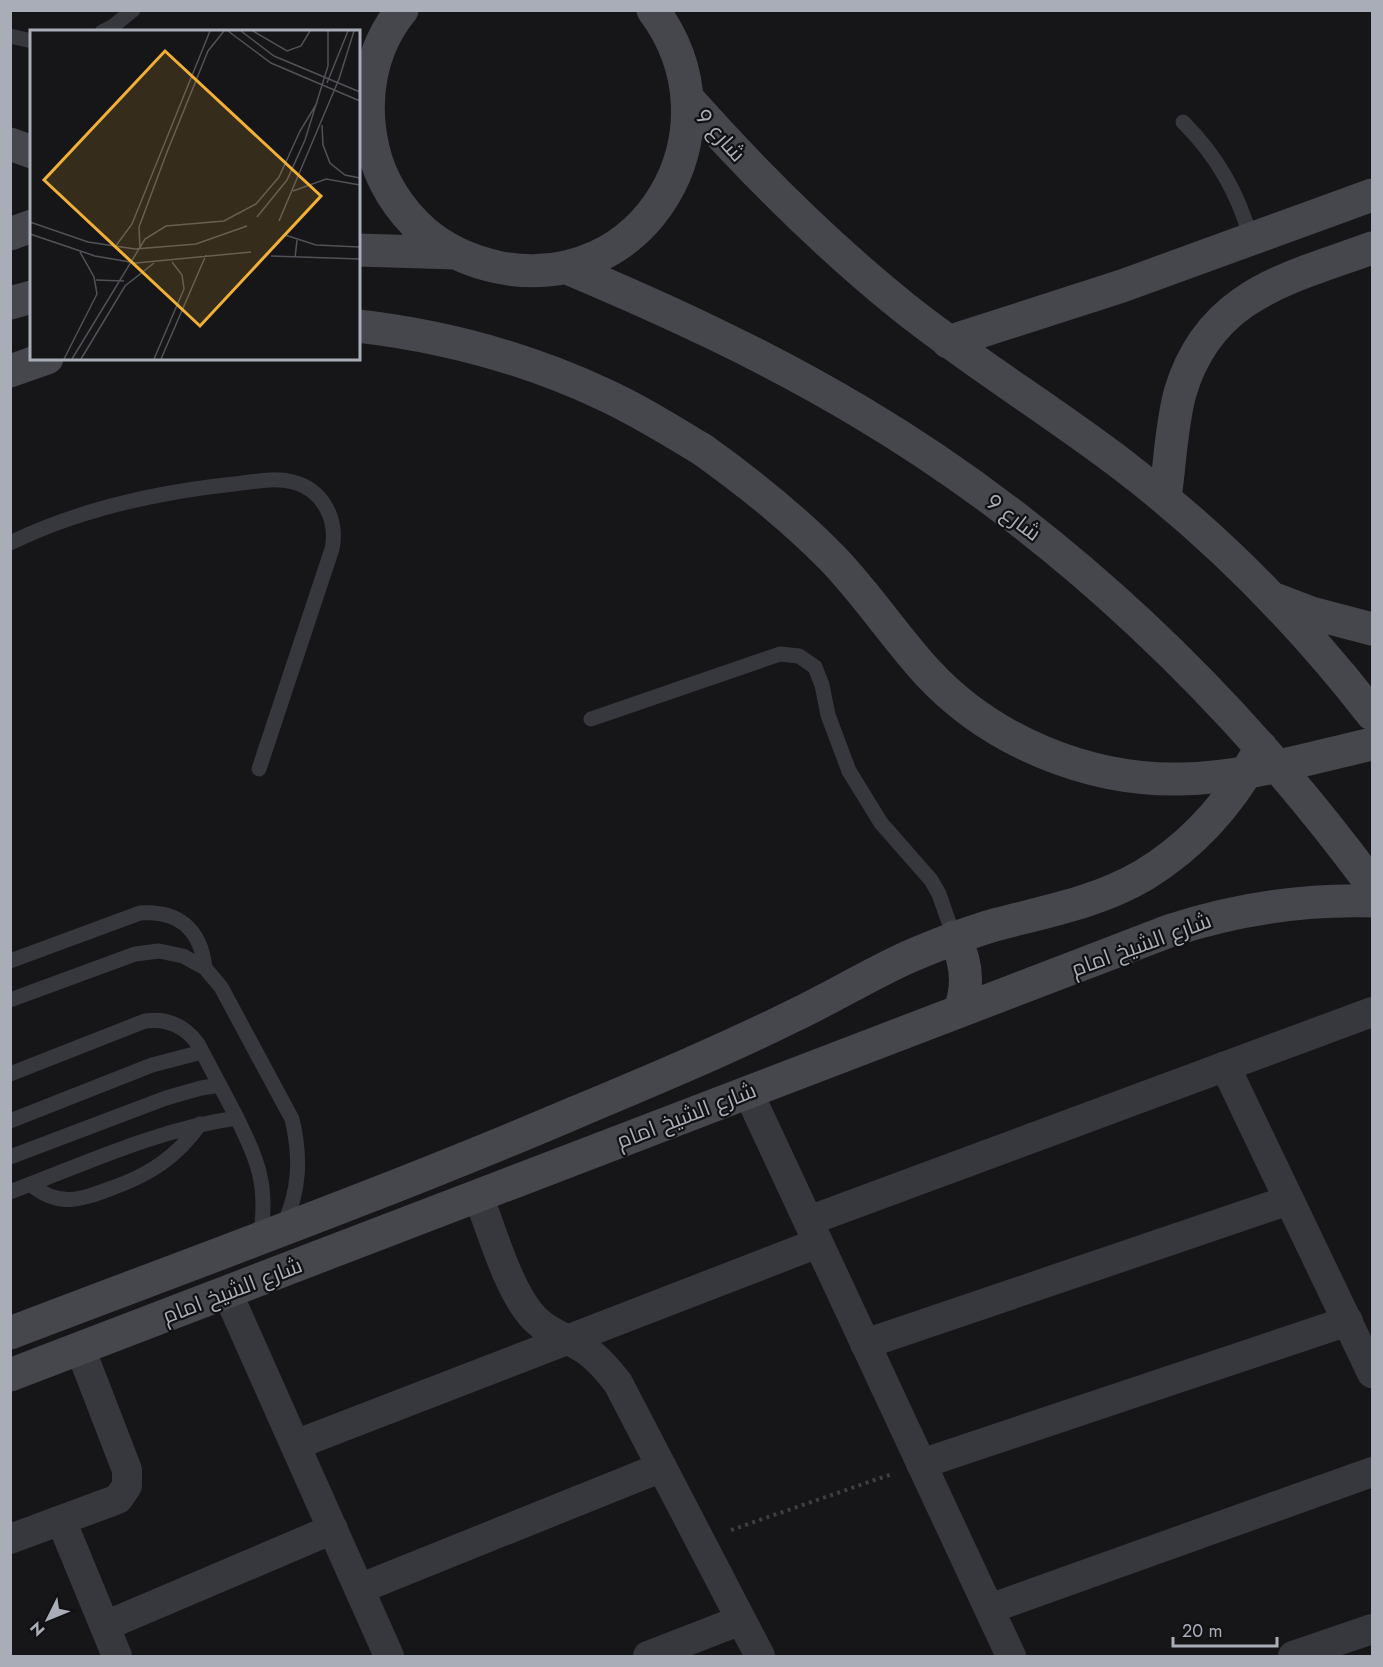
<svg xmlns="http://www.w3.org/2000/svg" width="1383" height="1667" viewBox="0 0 1383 1667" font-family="Jost,Cairo,sans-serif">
<rect width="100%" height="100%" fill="#161618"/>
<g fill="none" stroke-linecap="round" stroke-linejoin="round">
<!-- path -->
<path stroke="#3d3f44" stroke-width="4" stroke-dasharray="3 4.5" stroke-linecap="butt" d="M731 1530 892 1474"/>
<!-- lane -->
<path stroke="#37383d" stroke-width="15" d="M102 32 112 27 133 10
M10 36 32 41
M1183 122C1217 156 1238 193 1251 239
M10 543C80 509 158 492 234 484 253 482 274 477 293 482 324 490 338 521 332 549L259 769
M591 719 780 654 799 656 815 667 822 685 828 715 849 771 881 823 931 880 939 894 954 937
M10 961 140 913C179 910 201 930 205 968
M10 1000 135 954 159 951 183 956 205 968 221 987 292 1119C301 1157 300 1191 283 1226
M10 1074 145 1021C167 1018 185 1026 198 1044 210 1067 223 1091 235 1114 258 1161 269 1185 260 1238
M10 1121 152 1065 202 1052
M10 1157 166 1098 201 1088 220 1085
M30 1184C59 1208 80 1200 112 1188 149 1175 177 1157 200 1124
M10 1192C84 1164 158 1129 237 1118"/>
<!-- street -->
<path stroke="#37383d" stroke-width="30" d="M1225 1066 1372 1373
M748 1092 1011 1656
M478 1195C492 1231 509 1294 536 1320 549 1333 567 1338 583 1348 597 1357 608 1370 618 1383L760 1656
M808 1221 1372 1012
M227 1292 389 1656
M865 1344 1289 1200
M295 1445 818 1243
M921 1464 1348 1321
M61 1520 117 1656
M10 1539 118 1499 127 1486V1470L80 1348
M359 1589 662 1467
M989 1609 1372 1472
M105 1626 333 1529
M648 1656 741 1620
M1293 1656 1372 1629"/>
<!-- secondary -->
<path stroke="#45474d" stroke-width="33" d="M402 10C370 49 362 100 373 148 380 180 399 210 424 232 445 250 470 261 497 267 645 298 743 130 653 10
M689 100C755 174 824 243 902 306 973 363 1051 410 1124 466 1217 537 1300 622 1372 714
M10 144 32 152
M10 234 32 226
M358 250 456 253
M565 267C667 310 767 356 862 413 1063 533 1234 698 1372 885
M10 303 32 297
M358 326C444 336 526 358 603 394 638 410 670 430 703 450
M948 342 1122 286 1372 195
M10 371 47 358
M1165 498C1170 464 1171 427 1180 393 1209 294 1287 279 1372 248
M1277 600 1311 613 1372 629
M954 937C967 961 969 985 960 1010
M10 1333C199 1261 389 1192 574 1113 648 1082 722 1051 793 1016 831 998 867 976 906 958 936 945 966 933 998 924 1048 911 1098 902 1144 875 1195 844 1233 800 1261 747
M10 1375 1169 931C1236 909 1302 899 1372 901"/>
<!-- secondary-bridge -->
<path stroke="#45474d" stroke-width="33" d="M703 450C749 483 792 517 832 558 867 594 894 636 928 673 991 741 1088 781 1181 779 1245 778 1310 758 1372 744"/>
</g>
<g text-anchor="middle" stroke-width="4.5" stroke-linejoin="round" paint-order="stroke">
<!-- street labels -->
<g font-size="22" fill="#a8adb8" stroke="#111113">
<text transform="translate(721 135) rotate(48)" y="8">شارع 9</text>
<text transform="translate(1014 517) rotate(37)" y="8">شارع 9</text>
<text transform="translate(1141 944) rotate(-20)" y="8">شارع الشيخ امام</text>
<text transform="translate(686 1115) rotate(-21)" y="8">شارع الشيخ امام</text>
<text transform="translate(232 1290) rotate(-21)" y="8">شارع الشيخ امام</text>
</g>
</g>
<!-- overview -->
<g transform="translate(30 30)">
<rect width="330" height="330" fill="#161618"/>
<path fill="none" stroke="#505258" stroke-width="1.5" d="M198 1 241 33 330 71M211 1 244 26 330 62M223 1 257 21 271 16 280 1M297 53 318 1M292 95 293 115 300 133 315 145 330 148M263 161 296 149 330 155M227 187 257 150 275 110 298 36V1M249 191 309 49 324 1M0 192 58 212 105 219 166 214 217 196M0 204 65 226 106 233 221 222M255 205 286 215 330 217M85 217 102 194 180 1M110 218 109 197 137 122 178 21 194 1M241 226 330 229M265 228 267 210M66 250 94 251M34 329 67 264 64 247 50 222M42 329 115 209 136 196 194 191 226 174 249 147 270 101 287 73M51 329 95 256 124 233M124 329 154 259 152 245 142 232M131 329 176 225"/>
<path fill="#f2b134" fill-opacity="0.15" stroke="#f2b134" stroke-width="3" d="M135 21 291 166 170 296 14 150Z"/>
<rect width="330" height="330" fill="none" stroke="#a8adb8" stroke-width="3"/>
</g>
<!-- border -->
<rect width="1383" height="1667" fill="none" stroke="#a8adb8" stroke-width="24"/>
<!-- north arrow -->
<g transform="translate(48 1619) rotate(227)" stroke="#111113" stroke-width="4.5" paint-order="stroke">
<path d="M0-4.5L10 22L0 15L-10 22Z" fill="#a8adb8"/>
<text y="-9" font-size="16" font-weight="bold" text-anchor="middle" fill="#a8adb8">N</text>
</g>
<!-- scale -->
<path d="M1173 1637v9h104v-9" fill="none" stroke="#a8adb8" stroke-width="3"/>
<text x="1182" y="1637" font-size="18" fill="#a8adb8" stroke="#111113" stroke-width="4.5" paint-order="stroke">20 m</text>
</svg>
